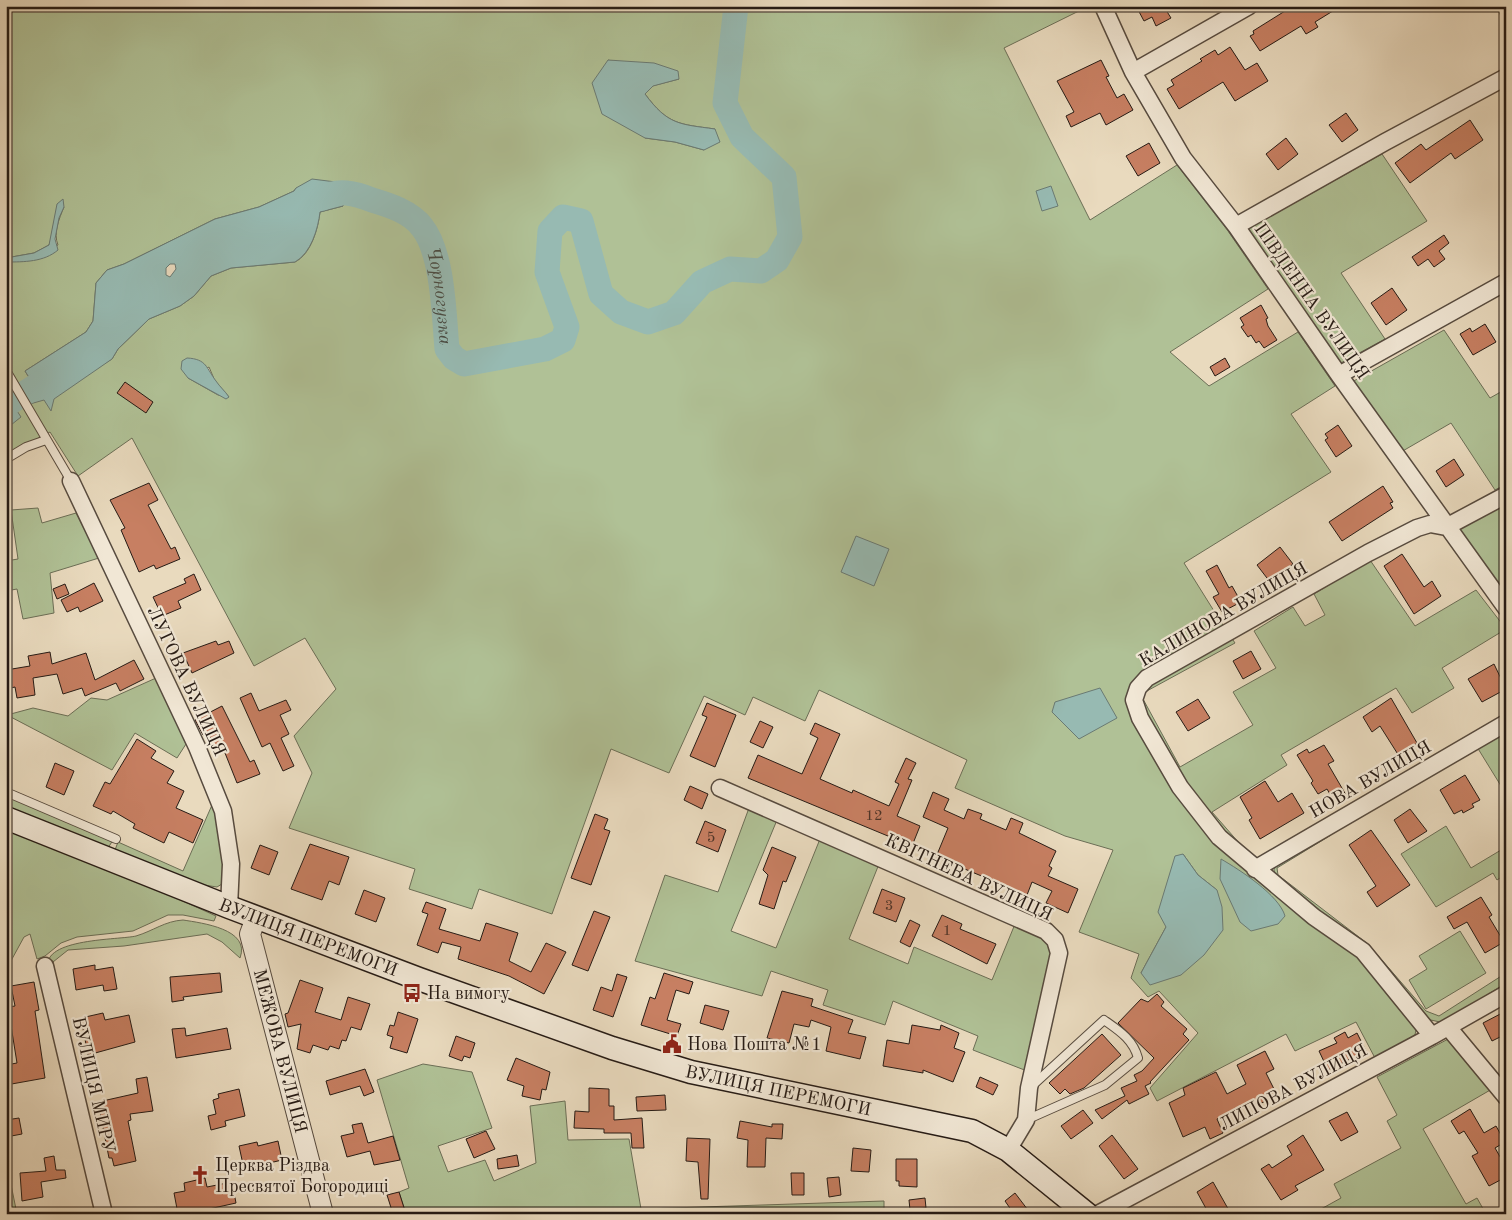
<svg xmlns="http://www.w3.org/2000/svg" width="1512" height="1220" viewBox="0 0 1512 1220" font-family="'Old Standard TT',serif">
<rect width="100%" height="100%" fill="#e9dabe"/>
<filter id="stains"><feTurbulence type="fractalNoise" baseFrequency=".004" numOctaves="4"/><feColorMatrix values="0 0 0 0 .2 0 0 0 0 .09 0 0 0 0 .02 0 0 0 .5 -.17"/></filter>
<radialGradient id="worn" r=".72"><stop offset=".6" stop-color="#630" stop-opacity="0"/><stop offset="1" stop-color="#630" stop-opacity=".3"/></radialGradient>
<!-- green -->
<path fill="#b0c196" stroke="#6b6e56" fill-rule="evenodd" d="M6 6H1089L1004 48 1090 220 1177 165 1228 231 1268 289 1170 352 1209 386 1298 332 1335 386 1291 414 1331 472 1184 563 1224 627 1134 686 1176 789 1360 954 1417 1024 1415 1035 1375 1058 1356 1022 1295 1051 1286 1034 1157 1101 1150 1088 1198 1033 1159 991 1148 997 1131 978 1139 954 1079 932 1113 850 1065 836 955 788 967 760 819 690 805 721 753 697 745 715 704 696 669 773 611 749 552 914 479 889 472 909 409 889 415 869 289 828 312 773 294 736 336 689 305 638 254 666 132 438 78 476 50 432 6 455V421L20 417 6 394V262L26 260 58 245C53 233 59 219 64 207 49 222 56 228 49 245L34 253 6 258ZM608 60 679 79 652 86 645 94C668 125 679 124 715 129L704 150 675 142 645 138ZM296 188 343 206 320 212C318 229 311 254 295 262L231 268 211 276 194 296 180 306 149 319 118 349 112 359 44 399 35 401 20 386 30 379 25 371 86 332 93 321 96 283 107 270 124 264 215 219 259 207 294 191ZM209 367 215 381 229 397 218 395 188 378ZM1183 854 1198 875 1217 890 1141 973 1166 927Z
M1497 6H1506V30Z
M1382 154 1427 221 1341 273 1385 339 1339 364 1246 230Z
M1444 330 1490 398 1506 389V484L1495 490 1451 423 1401 452 1352 382Z
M1506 504V596L1457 530Z
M38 508 42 523 76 513 99 558 50 573 54 613 23 619 17 589 6 591V561L18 559 11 510Z
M1370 560 1415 626 1476 590 1506 629 1442 668 1454 688 1412 713 1396 688 1281 755 1287 765 1212 812 1254 860 1222 835 1143 717 1141 690 1231 637 1235 643 1145 692 1143 699 1180 767 1253 725 1233 692 1276 668 1254 631 1293 607 1305 626 1325 615 1314 594Z
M156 678 186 744 177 758 135 733 112 770 7 715 33 708 68 716 91 698 107 700Z
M1506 730V794L1477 747Z
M6 796 113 840 108 848 6 807Z
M212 805 224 835 222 884 217 887 204 885 115 850 118 842 183 871Z
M749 808 777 820 731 931 776 948 820 839 879 864 849 939 908 964 914 947 992 980 1015 924C1032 931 1047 935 1053 953L1027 1071 973 1050 978 1036 893 1001 885 1025 823 1005 828 990 771 971 762 996 635 961 665 875 718 892Z
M1446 826 1471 868 1506 847V874L1497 880 1493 873 1436 907 1401 854Z
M6 830 172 896 216 916 214 921 183 915H168L133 931 77 937 61 943 45 956 37 959 30 934 24 937 6 970Z
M1330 832 1331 835 1277 868 1278 875 1368 944 1426 1011 1439 1016 1506 973V983L1450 1018 1440 1022 1426 1019 1275 878 1274 869 1278 861Z
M183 920C202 923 251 929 240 958L222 942 207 934 124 946 68 950 53 962 59 993C55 985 50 976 48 968 42 938 119 940 136 936 153 931 165 921 183 920Z
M1460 931 1486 973 1426 1009 1409 980 1427 969 1419 956Z
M1450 1038 1492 1089 1423 1129 1466 1204 1477 1198 1486 1214H1312L1341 1198 1334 1184 1401 1148 1387 1121 1397 1115 1377 1077Z
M423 1064 472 1072 492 1128 438 1146 448 1172 485 1160 494 1181 536 1163 530 1106 565 1101 568 1140 629 1139 641 1209 884 1201V1214H406L399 1192 409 1188 377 1080Z
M6 1160 17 1214H6Z"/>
<!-- water -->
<path fill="#97bab2" stroke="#6a7a73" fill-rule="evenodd" d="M608 60 654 63 678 71 679 79 653 86 645 94C668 125 679 124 715 129L720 142 704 150 675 142 645 138 602 114 592 83Z
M312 179 344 183 353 191 352 197 346 198 343 206 320 212C318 229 311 253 295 262L231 268 211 276 194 296 180 306 149 319 118 349 112 359 54 399 51 411 44 400 30 404 20 386 30 379 25 371 86 332 93 321 96 283 107 270 124 264 215 219 259 207 294 191 296 188ZM170 264H175L176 269 170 277 166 275V268Z
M1051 186 1058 206 1042 211 1036 191Z
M63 199 64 207 59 218 55 239 58 250C44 262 24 262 6 262V258L34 253 49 245 57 204Z
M187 358C207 359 206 368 216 381 220 387 225 391 229 397L226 399 188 378 181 369 182 361Z
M6 394 21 417 6 429Z
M856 536 889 549 874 586 841 572Z
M1100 688 1117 718 1079 739 1052 712 1055 702Z
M1183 854 1198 875 1217 890 1222 907 1223 930 1204 955 1181 975 1150 985 1141 973 1166 927 1158 912 1175 856Z
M1221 859C1240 870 1279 895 1285 916L1278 924 1251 931 1240 922 1220 879Z"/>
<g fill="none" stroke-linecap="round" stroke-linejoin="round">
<!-- river -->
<g stroke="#97bab2" stroke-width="25">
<path id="s1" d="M322 198C338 189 355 193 372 200 389 205 411 212 422 227 443 253 444 315 447 349L454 358 464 364 545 349 563 340 567 327 547 272 550 231 563 217 581 221 601 294 621 312 648 322 674 313 702 282 730 269 761 271 777 260 790 237 784 177 742 137 725 103 736 6"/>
<path d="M6 405 47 379"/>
</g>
</g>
<!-- building -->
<path fill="#c77f62" stroke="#261b15" d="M1136 6H1174L1166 10 1171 18 1156 26 1152 17 1144 21Z
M1293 6H1341L1315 22 1318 27 1306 34 1301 26 1260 51 1250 36 1254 34 1253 31Z
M1230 47 1245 70 1257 63 1268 81 1235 101 1223 82 1179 109 1167 89 1174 85 1171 80 1202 61 1200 59 1215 50 1218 55Z
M1101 60 1109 76 1106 77 1117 98 1124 94 1133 110 1106 125 1100 113 1071 127 1066 116 1074 112 1057 81Z
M1346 113 1358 130 1342 142 1329 125Z
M1470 120 1483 140 1455 159 1451 153 1410 183 1395 163 1421 144 1426 150Z
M1286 138 1298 154 1278 170 1266 154Z
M1149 143 1160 163 1138 176 1126 156Z
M1444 235 1449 243 1439 251 1445 259 1434 267 1428 259 1418 266 1412 257Z
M1392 288 1407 310 1386 325 1371 303Z
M1261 305 1268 318 1266 319 1268 326 1277 340 1264 348 1259 341 1256 343 1251 335 1248 337 1241 327 1244 325 1240 318Z
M1485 324 1496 342 1473 355 1460 334 1470 328 1472 332Z
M1225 358 1230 367 1215 376 1210 367Z
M125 382 153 402 146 413 117 393Z
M1338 425 1352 446 1336 457 1325 440 1328 438 1325 434Z
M1454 459 1464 475 1446 487 1436 471Z
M149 483 158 500 148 505 171 549 175 547 180 559 156 569 154 565 139 572 121 530 125 528 110 500Z
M1383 486 1393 502 1390 503 1393 508 1342 541 1329 522Z
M1280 547 1293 564 1270 582 1257 565Z
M1402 554 1424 587 1432 581 1441 596 1414 614 1384 566Z
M1217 565 1229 588 1232 586 1241 602 1222 612 1213 597 1219 594 1206 571Z
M194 574 201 590 178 601 181 608 162 616 153 597 186 583 184 579Z
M94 583 103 601 80 612 78 607 67 612 61 600Z
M65 584 69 594 57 599 53 589Z
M216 641 218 645 229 641 234 653 192 673 183 653Z
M1251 651 1261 669 1243 679 1233 661Z
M50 652 52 664 86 653 95 680 134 660 144 679 120 691 116 683 85 696 82 688 63 694 57 674 33 678 35 695 17 698 15 687 6 689V670L30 666 28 656Z
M1494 664 1506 689 1482 702 1468 679Z
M251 693 259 711 286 700 291 710 280 715 289 734 281 738 294 766 283 771 270 743 262 747 240 698Z
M1391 698 1417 743 1399 756 1380 726 1372 732 1363 717Z
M1198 699 1210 718 1188 731 1176 712Z
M707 703 736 715 715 767 690 756 707 717 702 715Z
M222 706 250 762 254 760 260 774 237 783 223 748 217 751 208 733 203 735 195 720Z
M760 721 773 727 763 748 750 742Z
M815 723 840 734 820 779 852 793 853 790 889 806 899 784 895 782 906 758 916 763 908 779 912 780 897 816 920 826 912 846 748 778 758 755 802 774 818 738 810 734Z
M137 739 156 751 151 758 174 771 167 783 184 791 176 808 203 820 193 843 169 832 164 843 133 828 135 824 113 811 111 814 93 806 105 782 110 784Z
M1324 745 1334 761 1328 764 1346 795 1334 801 1327 789 1318 794 1311 783 1313 781 1297 755 1307 749 1309 753Z
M55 763 74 771 64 795 46 787Z
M1465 775 1480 800 1472 804 1474 807 1463 813 1462 810 1454 814 1440 790Z
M1265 781 1278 802 1292 793 1304 813 1260 839 1249 820 1252 818 1240 797Z
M690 786 708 794 702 809 684 800Z
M933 792 949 799 944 810 964 819 968 809 982 814 980 819 1006 830 1011 818 1023 823 1019 833 1056 851 1049 866 1052 868 1048 876 1078 889 1068 913 1046 903 1052 891 1032 882 1027 895 936 857 948 828 923 817Z
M1410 809 1427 831 1408 843 1394 820Z
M595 814 608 819 604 829 610 831 591 885 571 878Z
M705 821 726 830 718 852 696 843Z
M1371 830 1410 885 1377 907 1367 892 1376 886 1349 845Z
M310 844 349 857 339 885 329 881 322 900 291 889Z
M260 845 278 852 269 875 251 868Z
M772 847 796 857 786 882 783 881 774 909 759 904 768 875 763 870Z
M882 889 905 898 896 922 873 913Z
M364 890 385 898 376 922 355 914Z
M1481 897 1492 915 1489 917 1504 942 1485 953 1467 922 1454 929 1447 917Z
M426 902 446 909 439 929 480 941 486 923 518 933 509 961 531 972 546 943 566 952 544 994 509 976 458 959 461 947 442 942 438 953 417 945 428 914 422 912Z
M594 911 610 917 588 971 572 965Z
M942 915 962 924 960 929 996 944 987 964 932 936Z
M910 920 920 925 910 947 900 942Z
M95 965V970L113 967 117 989 104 991 103 985 76 990 73 969Z
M220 973 222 992 183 997 184 1000 172 1002 170 977Z
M664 973 693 982 689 994 676 990 667 1020 681 1024 677 1036 641 1025 650 997 655 999Z
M617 974 627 977 613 1017 593 1010 601 987 612 991Z
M300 980 323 988 315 1012 341 1020 348 997 370 1004 361 1030 351 1027 346 1041 342 1040 339 1049 330 1046 328 1050 313 1045 310 1053 297 1049 301 1024 288 1027 285 1014 288 1013Z
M34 982 39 1010 35 1011 45 1078 6 1085V1065L17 1063 8 1007 15 1006 11 986Z
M782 991 813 999 811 1006 853 1020 848 1033 866 1037 860 1059 826 1051 831 1027 811 1020 809 1027 794 1024 789 1043 767 1038Z
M1157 994 1164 1002 1161 1006 1187 1029 1183 1034 1189 1040 1150 1082 1151 1083 1145 1086 1149 1094 1129 1104 1127 1100 1102 1119 1095 1110 1125 1096 1121 1088 1137 1081 1134 1075 1142 1071 1154 1058 1118 1023 1141 999 1148 1002Z
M705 1005 729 1011 723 1030 700 1023Z
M1506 1011V1034L1492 1041 1483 1023Z
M398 1012 418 1019 407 1053 390 1048 393 1037 387 1035 390 1025 394 1026Z
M103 1013 105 1020 129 1015 135 1042 88 1055 81 1018Z
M912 1025 940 1030 941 1025 959 1033 954 1048 965 1052 953 1082 923 1070V1073L883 1066 887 1040 909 1044Z
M185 1028 186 1036 227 1028 231 1049 176 1058 172 1029Z
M1345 1032 1348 1038 1357 1033 1366 1051 1328 1070 1319 1051 1337 1043 1334 1038Z
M1102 1034 1121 1055 1084 1088 1070 1094 1065 1089 1060 1094 1049 1083Z
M456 1036 475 1043 470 1058 464 1056 462 1061 449 1056Z
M1265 1051 1274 1069 1266 1073 1277 1095 1254 1107 1252 1101 1217 1119 1223 1133 1210 1139 1205 1127 1183 1137 1169 1103 1185 1095 1183 1088 1216 1072 1227 1094 1246 1084 1237 1065Z
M516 1058 550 1072 546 1090 542 1089 540 1100 522 1096 524 1086 507 1080Z
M365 1069 374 1092 364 1096 360 1086 330 1095 326 1081Z
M147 1077 153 1111 130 1114 131 1120 128 1121 136 1161 114 1166 112 1158H109L98 1102 138 1093 136 1079Z
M980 1077 998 1085 993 1095 976 1087Z
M589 1088 609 1089V1106H614V1120L642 1118 644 1148H632L631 1133H604V1129L574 1128 575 1111 589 1112Z
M239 1089 245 1116 225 1121 226 1126 211 1130 208 1116 216 1114 213 1100 219 1098 218 1094Z
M665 1095 666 1110 637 1111 636 1097Z
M1470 1109 1484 1133 1496 1126 1505 1142 1495 1148 1506 1167V1177L1489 1186 1472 1156 1478 1153 1464 1131 1459 1134 1451 1121Z
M1083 1110 1093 1123 1071 1139 1061 1126Z
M1347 1112 1358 1132 1341 1141 1329 1121Z
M19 1118 22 1134 6 1137V1120Z
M740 1121 772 1127V1124H783L782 1139 766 1138 765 1167H747L748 1140 737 1138Z
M362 1123 368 1143 393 1136 400 1160 374 1165 370 1151 347 1157 341 1136 354 1133 352 1125Z
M486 1131 495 1149 474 1158 466 1139Z
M1112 1135 1138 1169 1124 1179 1099 1146Z
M1303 1135 1324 1170 1295 1186 1298 1190 1281 1200 1261 1169 1269 1164 1272 1168 1292 1155 1287 1146Z
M687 1138 710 1139 708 1199H701L698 1162 686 1161Z
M278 1141 282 1160 244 1169 239 1146 257 1142 258 1146Z
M853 1148 871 1150 869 1172 851 1171Z
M517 1155 519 1166 498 1169 497 1159Z
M54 1156 56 1170H65L66 1178 41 1182 43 1197 22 1201 20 1173 46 1171 44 1158Z
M896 1159H917V1187L899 1186V1181H896Z
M791 1173H804V1195H792Z
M839 1177 841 1195 829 1197 827 1178Z
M205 1178 207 1187 232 1182 236 1203 209 1209 210 1214H178L174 1193 185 1191 184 1183Z
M1213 1182 1231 1214H1209L1197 1192Z
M399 1192 406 1214H393L387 1195Z
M1015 1193 1031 1214H1014L1005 1201Z
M925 1198 926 1208 910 1210 909 1200Z"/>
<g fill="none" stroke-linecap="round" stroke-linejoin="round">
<!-- service casing -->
<g stroke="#574b3f" stroke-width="10">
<path id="service" d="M7 372 71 481
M6 459 26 447 46 440
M6 792 116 839
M1026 1120 1105 1085 1138 1058C1133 1039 1118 1030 1104 1020L1033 1085"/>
</g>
<!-- minor casing -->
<g stroke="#574b3f" stroke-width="19">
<path id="minor" d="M1103 6 1133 72 1183 158 1236 226 1339 375 1506 608
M1133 72 1249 6
M1236 226 1385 142 1506 77
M1339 375 1506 282
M71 481 197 747 223 811 231 864 229 907
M720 788 1046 931 1055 940 1059 953 1029 1088 1026 1120 1008 1150
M1255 869 1506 723
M45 966 104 1214
M1448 1027 1506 1097
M1432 1036 1363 951 1314 917 1219 837 1180 787 1140 718 1134 700 1138 688 1147 678 1368 553 1417 528 1430 524 1446 527 1506 495
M1098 1214 1432 1036 1506 994"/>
</g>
<!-- tertiary casing -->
<g stroke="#574b3f" stroke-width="22">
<g id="tertiary">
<path id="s2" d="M256 918 250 934 323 1214"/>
</g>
</g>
<!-- secondary casing -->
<g stroke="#261b15" stroke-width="25">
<g id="secondary">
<path id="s3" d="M6 818 229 907 419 979 612 1048 691 1072 972 1131 1008 1150 1087 1214"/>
</g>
</g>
<!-- service -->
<use href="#service" stroke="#f1e7d5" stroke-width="8"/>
<!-- minor -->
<use href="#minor" stroke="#f1e7d5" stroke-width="16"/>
<!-- tertiary -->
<use href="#tertiary" stroke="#f1e7d5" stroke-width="20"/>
<!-- secondary -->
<use href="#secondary" stroke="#f1e7d5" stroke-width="22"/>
</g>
<!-- icons -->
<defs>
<g id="bus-bare" transform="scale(1.5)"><path d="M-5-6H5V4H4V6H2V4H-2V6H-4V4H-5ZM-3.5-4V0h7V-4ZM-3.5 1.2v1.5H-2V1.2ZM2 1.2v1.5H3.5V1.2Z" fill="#8f2418" stroke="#f1e7d5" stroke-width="2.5" paint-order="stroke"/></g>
<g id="civic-bare" transform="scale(1.5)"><path d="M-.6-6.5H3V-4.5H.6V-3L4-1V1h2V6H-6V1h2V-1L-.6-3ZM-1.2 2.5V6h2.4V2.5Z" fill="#8f2418" stroke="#f1e7d5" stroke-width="2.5" paint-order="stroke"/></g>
<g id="church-bare" transform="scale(1.5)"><path d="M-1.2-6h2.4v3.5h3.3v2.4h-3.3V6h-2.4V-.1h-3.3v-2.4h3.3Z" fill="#8f2418" stroke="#f1e7d5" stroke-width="2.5" paint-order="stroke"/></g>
</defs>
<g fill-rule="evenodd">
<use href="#bus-bare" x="412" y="993"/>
<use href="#civic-bare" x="672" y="1044"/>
<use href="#church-bare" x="200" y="1175"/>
</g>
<g text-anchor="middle" stroke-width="4.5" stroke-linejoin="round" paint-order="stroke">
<!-- number labels -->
<g font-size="15" fill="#4e3428">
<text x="874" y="820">12</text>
<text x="711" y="842">5</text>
<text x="889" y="910">3</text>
<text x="947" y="935">1</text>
</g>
<!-- street labels -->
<g font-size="18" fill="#261b15" stroke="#f1e7d5">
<text transform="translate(1312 301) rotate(55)" y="6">ПІВДЕННА ВУЛИЦЯ</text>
<text transform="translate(1223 614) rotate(-30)" y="6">КАЛИНОВА ВУЛИЦЯ</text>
<text transform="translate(187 681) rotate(65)" y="6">ЛУГОВА ВУЛИЦЯ</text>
<text transform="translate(1370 779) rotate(-30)" y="6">НОВА ВУЛИЦЯ</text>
<text transform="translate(969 877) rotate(25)" y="6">КВІТНЕВА ВУЛИЦЯ</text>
<text dy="6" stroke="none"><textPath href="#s3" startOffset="325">ВУЛИЦЯ ПЕРЕМОГИ</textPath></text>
<text dy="6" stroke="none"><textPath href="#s2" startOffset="138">МЕЖОВА ВУЛИЦЯ</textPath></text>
<text transform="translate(94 1085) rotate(77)" y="6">ВУЛИЦЯ МИРУ</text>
<text transform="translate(1293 1087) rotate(-28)" y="6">ЛИПОВА ВУЛИЦЯ</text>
<text dy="6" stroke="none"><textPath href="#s3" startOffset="820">ВУЛИЦЯ ПЕРЕМОГИ</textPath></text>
</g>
<!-- poi labels -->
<g font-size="18" fill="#261b15" stroke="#f1e7d5" text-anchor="start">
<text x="427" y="999">На вимогу</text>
<text x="687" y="1050">Нова Пошта №1</text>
<text x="215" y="1171">Церква Різдва<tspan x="215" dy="21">Пресвятої Богородиці</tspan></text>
</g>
<!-- water labels -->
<g font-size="19" font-style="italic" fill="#484b44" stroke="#f1e7d5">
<text dy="7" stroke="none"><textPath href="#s1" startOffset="182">Чорногузка</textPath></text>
</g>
</g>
<!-- margin -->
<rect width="1512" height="1220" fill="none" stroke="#e9dabe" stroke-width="25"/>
<rect x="8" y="8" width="1497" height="1205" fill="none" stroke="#261b15" stroke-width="2.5"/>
<rect x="12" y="12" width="1487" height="1195" fill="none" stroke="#261b15"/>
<rect width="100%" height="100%" filter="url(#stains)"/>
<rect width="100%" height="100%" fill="url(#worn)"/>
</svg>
